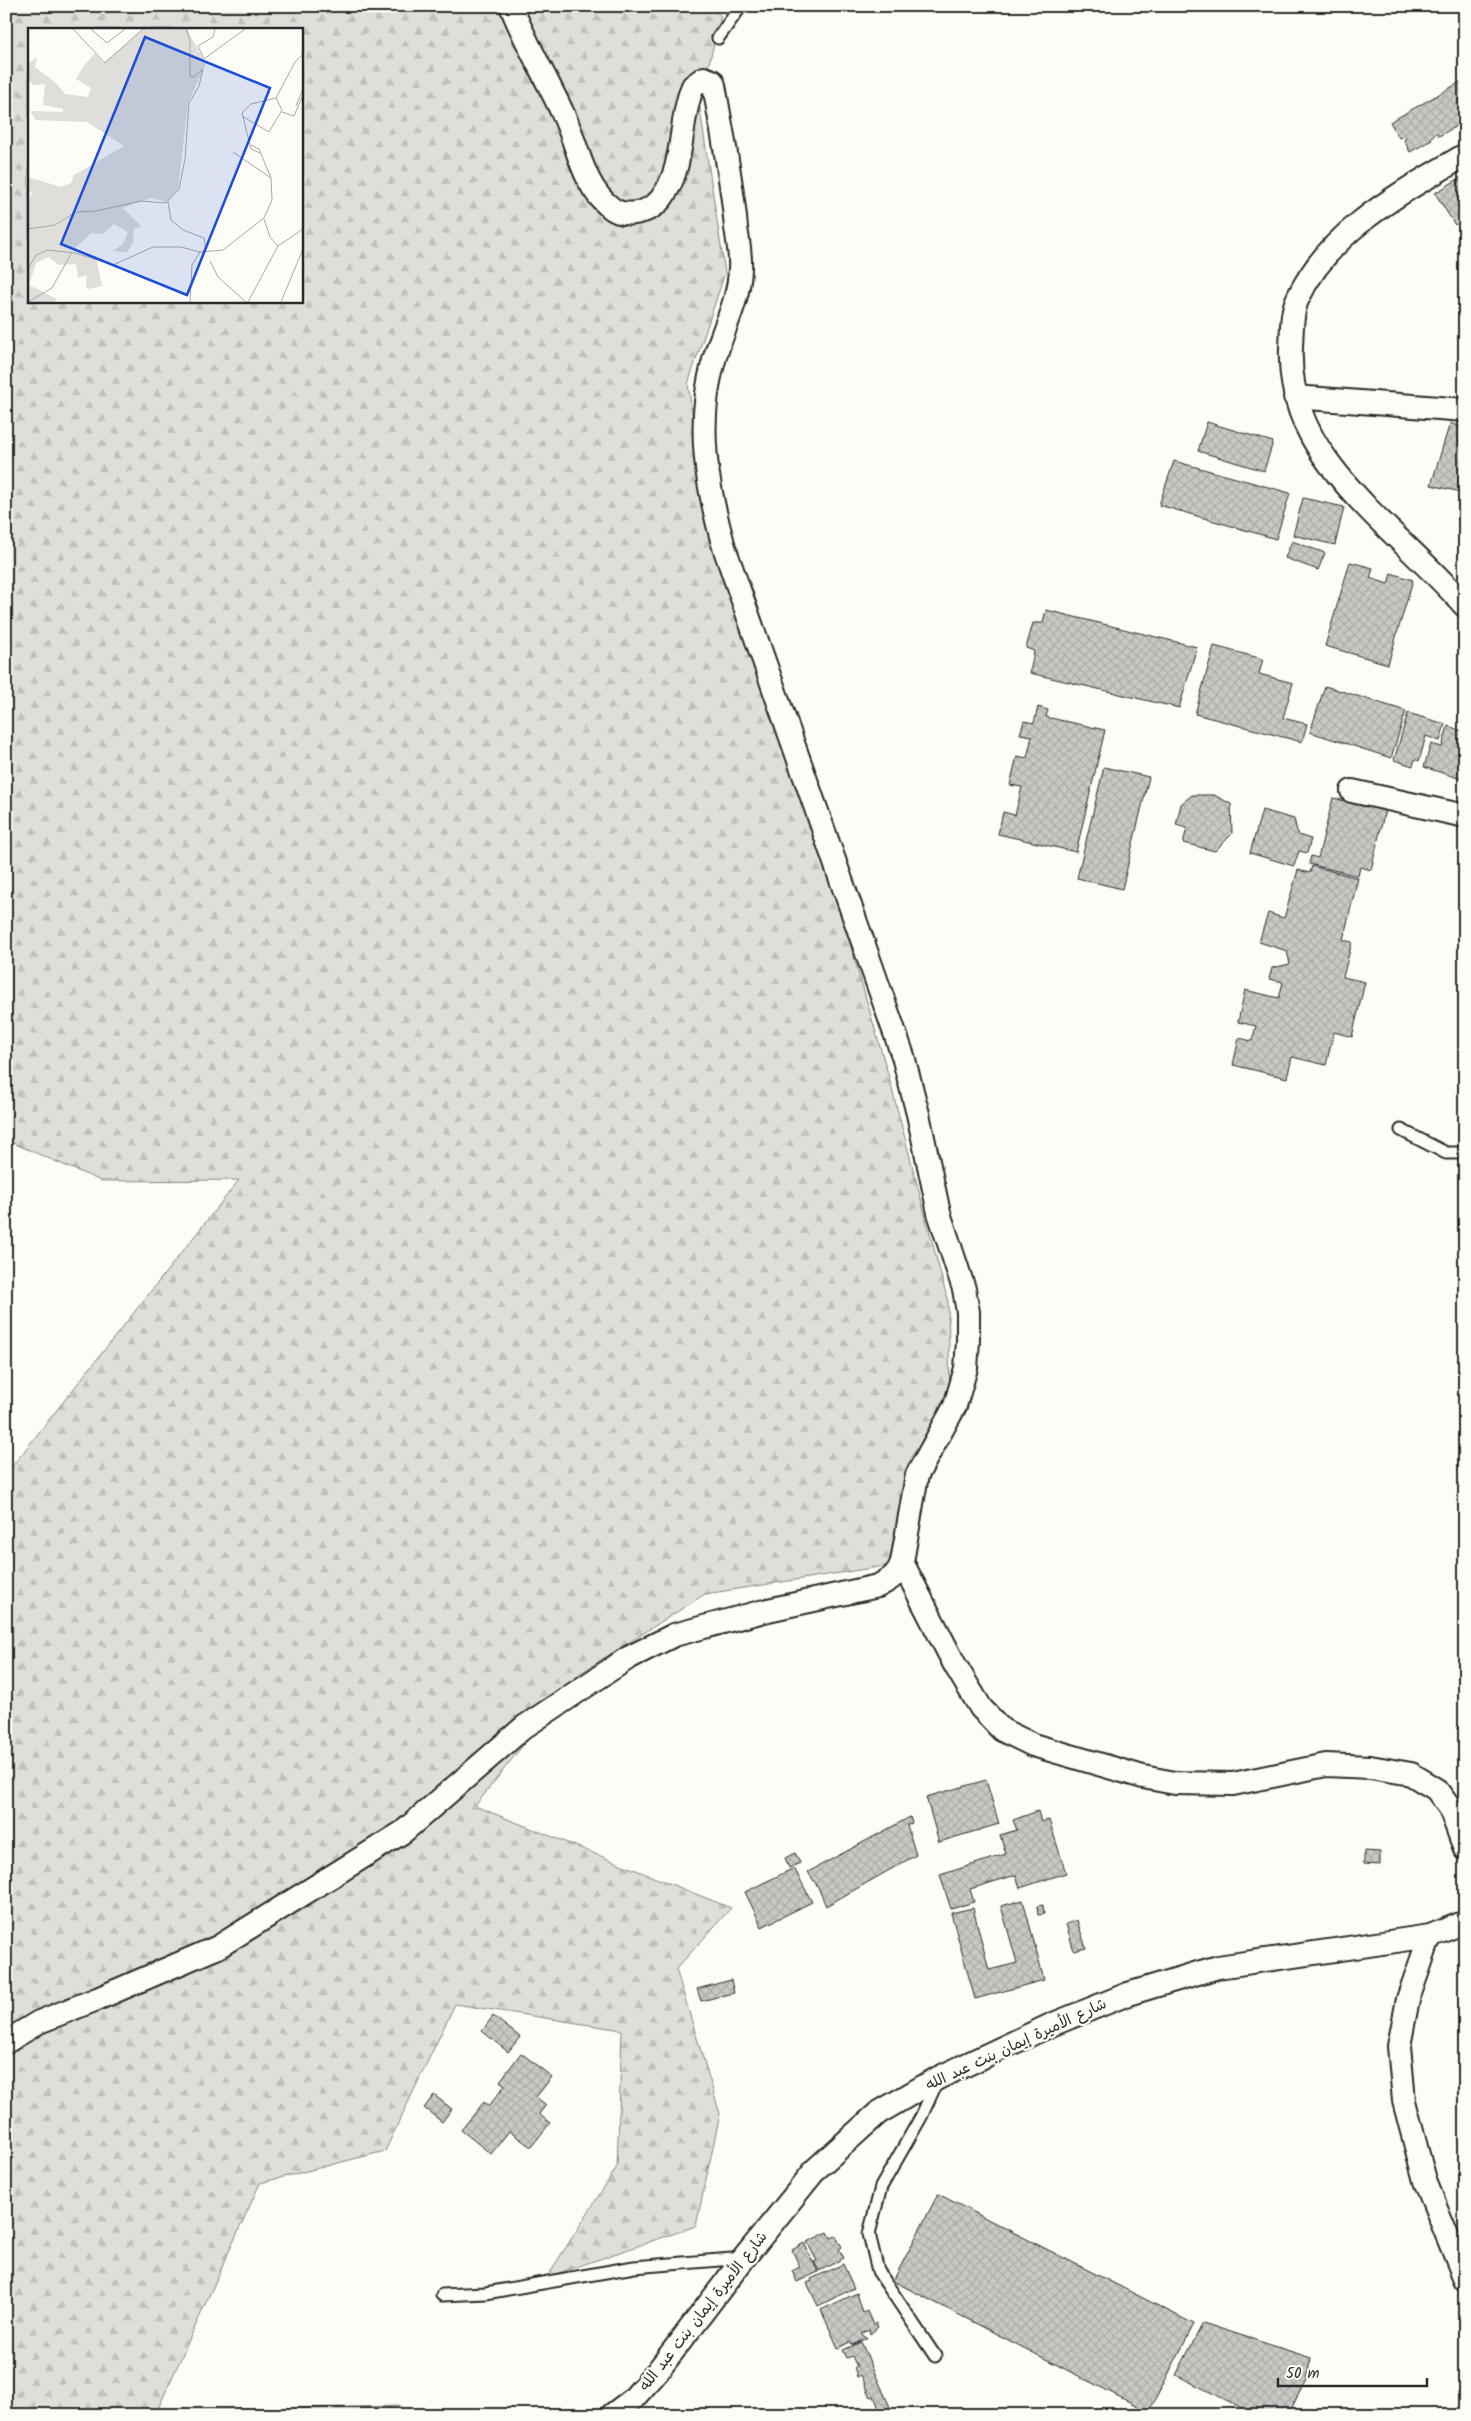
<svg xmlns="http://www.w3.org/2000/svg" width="1471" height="2421" viewBox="0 0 1471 2421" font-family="Kalam,'Playpen Sans Arabic',sans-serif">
<defs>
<pattern id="forest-firs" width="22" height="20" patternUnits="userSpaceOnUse" patternTransform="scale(1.25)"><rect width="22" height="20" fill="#dfdeda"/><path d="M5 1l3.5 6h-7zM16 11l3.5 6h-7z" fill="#c0bfbb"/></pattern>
<pattern id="building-cross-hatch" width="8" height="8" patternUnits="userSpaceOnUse" patternTransform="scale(1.25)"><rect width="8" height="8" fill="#c9c8c4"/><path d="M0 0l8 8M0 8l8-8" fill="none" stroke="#adaca9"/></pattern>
</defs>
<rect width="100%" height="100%" fill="#fdfcf7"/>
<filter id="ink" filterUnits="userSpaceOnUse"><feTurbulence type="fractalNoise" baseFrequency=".02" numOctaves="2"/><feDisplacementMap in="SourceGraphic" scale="10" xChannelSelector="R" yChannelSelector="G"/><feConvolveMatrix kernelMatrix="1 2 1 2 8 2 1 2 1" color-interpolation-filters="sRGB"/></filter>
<g filter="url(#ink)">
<!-- forest -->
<path fill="url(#forest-firs)" stroke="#858482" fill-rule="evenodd" d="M6 6H709L721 16 699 103 725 273 688 384 703 489 817 830 888 1074 948 1302 950 1396 891 1565 705 1594 579 1674 475 1806 731 1908 676 1969 720 2114 696 2226 547 2277 617 2167 622 2030 455 2004 385 2151 260 2183 157 2411 400 2406 404 2415H6V1474L239 1180 101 1181 6 1140ZM29 29H301V301H29Z"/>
<!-- building -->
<path fill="url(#building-cross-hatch)" stroke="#2b2b2b" d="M1462 81 1465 86V121L1439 136 1437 133 1431 137 1432 140 1410 152 1404 140 1406 139 1404 136 1399 138 1390 122Z
M1465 175V219L1455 225 1435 193Z
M1207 422 1273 442 1264 471 1198 451Z
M1450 423 1465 428V493L1431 485Z
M1174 461 1290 493 1276 539 1159 505Z
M1303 498 1344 507 1335 545 1293 535Z
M1292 541 1325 553 1318 570 1285 558Z
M1350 562 1373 568 1370 578 1388 584 1391 573 1413 580 1388 664 1325 646Z
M1046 610 1197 647 1179 708 1030 673 1034 651 1026 648 1033 623H1043Z
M1214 646 1263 659 1259 674 1293 683 1283 718 1307 724 1302 742 1195 714Z
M1325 686 1406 711 1391 758 1310 732Z
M1038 707 1048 710 1046 717 1105 730 1076 852 998 834 1003 812 1015 815 1022 787 1010 785 1017 756 1027 758 1032 736 1020 734 1024 721 1034 723Z
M1408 713 1445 724 1440 741 1426 736 1419 761 1415 759 1413 766 1394 760Z
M1448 726 1465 732 1464 780 1424 767 1431 744 1442 747Z
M1104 767 1149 777 1122 889 1077 878Z
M1192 795H1214L1231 804 1232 834 1215 851 1183 843 1187 828 1176 825 1181 804Z
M1333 798 1385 810 1371 870 1360 867 1358 876 1309 864 1311 856 1318 858Z
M1262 810 1294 819 1298 835 1311 839 1307 853 1299 851 1294 866 1250 853Z
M1312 866 1358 878 1343 940 1352 942 1343 977 1365 982 1352 1037 1334 1032 1326 1065 1292 1057 1287 1078 1233 1065 1239 1038 1252 1041 1256 1026 1238 1022 1245 990 1279 998 1283 982 1269 979 1272 968 1290 964 1287 951 1259 942 1268 913 1284 918 1298 870 1310 873Z
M986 1780 999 1824 939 1842 926 1797Z
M1038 1811 1041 1822 1049 1820 1066 1873 1020 1888 1016 1875 970 1889 974 1902 951 1909 940 1875 1006 1854 1000 1835 1017 1830 1013 1820Z
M910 1817 912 1823 907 1825 916 1855 826 1906 818 1887 808 1872Z
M1364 1851 1380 1852V1865L1364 1864Z
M795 1853 800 1863 789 1868 785 1858Z
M794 1868 812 1902 762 1927 745 1892Z
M1023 1900 1044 1980 975 1999 951 1913 973 1908 989 1970 1017 1963 1001 1906Z
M1043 1905 1044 1914 1038 1915 1037 1906Z
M1077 1920 1086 1948 1074 1951 1066 1924Z
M731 1980 734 1993 701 2001 697 1989Z
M493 2016 520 2037 508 2052 482 2031Z
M521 2053 552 2077 536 2097 546 2105 539 2114 550 2123 531 2147 509 2131 491 2154 461 2130 484 2102 489 2106 505 2085 500 2081Z
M434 2095 452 2109 442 2122 424 2108Z
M938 2194 1194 2324 1149 2412 893 2281Z
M828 2232 831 2238 836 2236 842 2247 839 2249 844 2258 819 2271 814 2262 817 2261 807 2242Z
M804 2243 818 2272 797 2282 792 2271 800 2267 792 2250Z
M843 2264 854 2288 818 2306 807 2283 812 2281 811 2279Z
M857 2293 863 2313 867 2311 873 2325 876 2323 878 2327 870 2334 869 2330 861 2334 867 2338 852 2345 850 2342 838 2348 821 2310Z
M1203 2323 1311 2358 1306 2380 1288 2415H1256L1176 2375Z
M861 2342 890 2407 880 2411 874 2396 871 2397 861 2375 857 2377 854 2368 857 2367 852 2356 847 2358 843 2350Z"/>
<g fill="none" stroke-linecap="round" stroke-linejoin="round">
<!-- service casing -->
<g stroke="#2b2b2b" stroke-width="15">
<path id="service" d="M718 38 741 6
M1401 1130 1446 1153H1465
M442 2295 486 2293 634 2267 744 2258
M935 2356 878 2271 869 2234 881 2187 921 2117 937 2082"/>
</g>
<!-- minor casing -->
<g stroke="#2b2b2b" stroke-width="26">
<path id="minor" d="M1465 155C1403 192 1330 229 1298 298 1291 312 1292 332 1291 347 1289 390 1303 429 1329 463 1368 516 1421 556 1465 606
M1295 397 1465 410
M1352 791 1465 816
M902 1562 955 1665 981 1708 1002 1730 1033 1745 1143 1777 1175 1783 1233 1784 1326 1765 1370 1767 1411 1774 1436 1789 1450 1808 1465 1849
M1430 1936 1408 1999 1399 2046 1404 2101 1425 2181 1465 2279
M6 2042 39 2022 97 1999 218 1947 403 1832 524 1727 628 1658 674 1635 768 1610 878 1586C891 1579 898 1575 902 1562L917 1475 955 1406 966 1368 968 1341V1312L964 1289 939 1213 918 1114 903 1056 724 547C707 487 696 426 713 364 721 332 739 303 740 269 741 256 738 241 736 228 732 179 722 133 714 85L712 81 704 78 693 86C678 122 686 167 661 199 650 213 624 219 610 207 583 186 578 146 564 116 547 79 526 44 511 6
M612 2415 632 2400 657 2372 744 2258 816 2169 878 2113 938 2078 1051 2025 1128 1994 1218 1967 1430 1936 1465 1922"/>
</g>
<!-- service -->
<use href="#service" stroke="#fdfcf7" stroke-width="11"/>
<!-- minor -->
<use href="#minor" stroke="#fdfcf7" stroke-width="22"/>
</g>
</g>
<g text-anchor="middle" stroke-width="4.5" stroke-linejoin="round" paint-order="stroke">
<!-- street labels -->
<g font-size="15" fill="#2b2b2b" stroke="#fdfcf7">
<text transform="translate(1016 2044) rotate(-25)" y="5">شارع الأميرة إيمان بنت عبد الله</text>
<text transform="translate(703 2311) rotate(-52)" y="5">شارع الأميرة إيمان بنت عبد الله</text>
</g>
</g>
<!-- overview -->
<g transform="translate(28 28)">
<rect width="275" height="275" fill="#fdfcf7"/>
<path d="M115 1H159L178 36 160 75 150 161 139 174 122 170 95 180 113 198 106 201 105 215 99 224 85 223 95 216 100 204 86 196 75 206 63 205 47 220 68 229 74 258 60 261 58 258 59 247 50 250 48 236 31 237 21 229 8 235 1 257 29 271 26 274H0V174L4 164 0 165V149L33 159 43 155 46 147 96 118 59 94 8 92 2 83 35 84V81L15 77 17 56 5 57 0 51V36L9 29 7 39 29 56 37 66 60 69 63 60 48 51 55 39 67 25 75 35Z" fill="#dfdeda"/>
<path fill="none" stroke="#a9a8a5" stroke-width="1" d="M45 1 77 35 115 1M63 1 79 15 97 1M187 1 185 9 170 18 176 31 217 1M268 78 275 61M254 84 266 88 275 67M214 88 241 104 254 82 248 70M205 124 243 150M232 125 223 121 214 85 223 76 248 70 267 34 275 26M140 174 143 192 155 202 176 210 178 224M236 191 242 209 250 218M0 201 27 197 48 184 68 183 113 173 138 175 151 161 157 131 161 75 171 58 175 41 166 49 162 48V13L158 1M182 233 190 249 218 274M0 241 8 227 20 222 47 225 85 237 125 219H153L172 224 195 222 236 190 244 172 243 150 231 121 223 117M0 274 24 260 44 224M162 274 164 237 172 224M220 274 250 218 275 201M253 274 275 221"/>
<path fill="#1d4ed8" fill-opacity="0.15" stroke="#1d4ed8" stroke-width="2.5" d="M117 9 242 60 159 267 33 216Z"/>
<rect width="275" height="275" fill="none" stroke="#2b2b2b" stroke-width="2.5"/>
</g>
<!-- margin -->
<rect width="1471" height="2421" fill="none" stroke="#fdfcf7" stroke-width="25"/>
<rect x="12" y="12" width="1446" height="2396" fill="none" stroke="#2b2b2b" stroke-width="2" filter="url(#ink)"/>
<!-- scale -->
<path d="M1278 2378v8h149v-8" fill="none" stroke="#2b2b2b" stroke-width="2.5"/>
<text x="1286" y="2378" font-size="15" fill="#2b2b2b" stroke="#fdfcf7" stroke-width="4" paint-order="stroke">50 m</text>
</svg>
